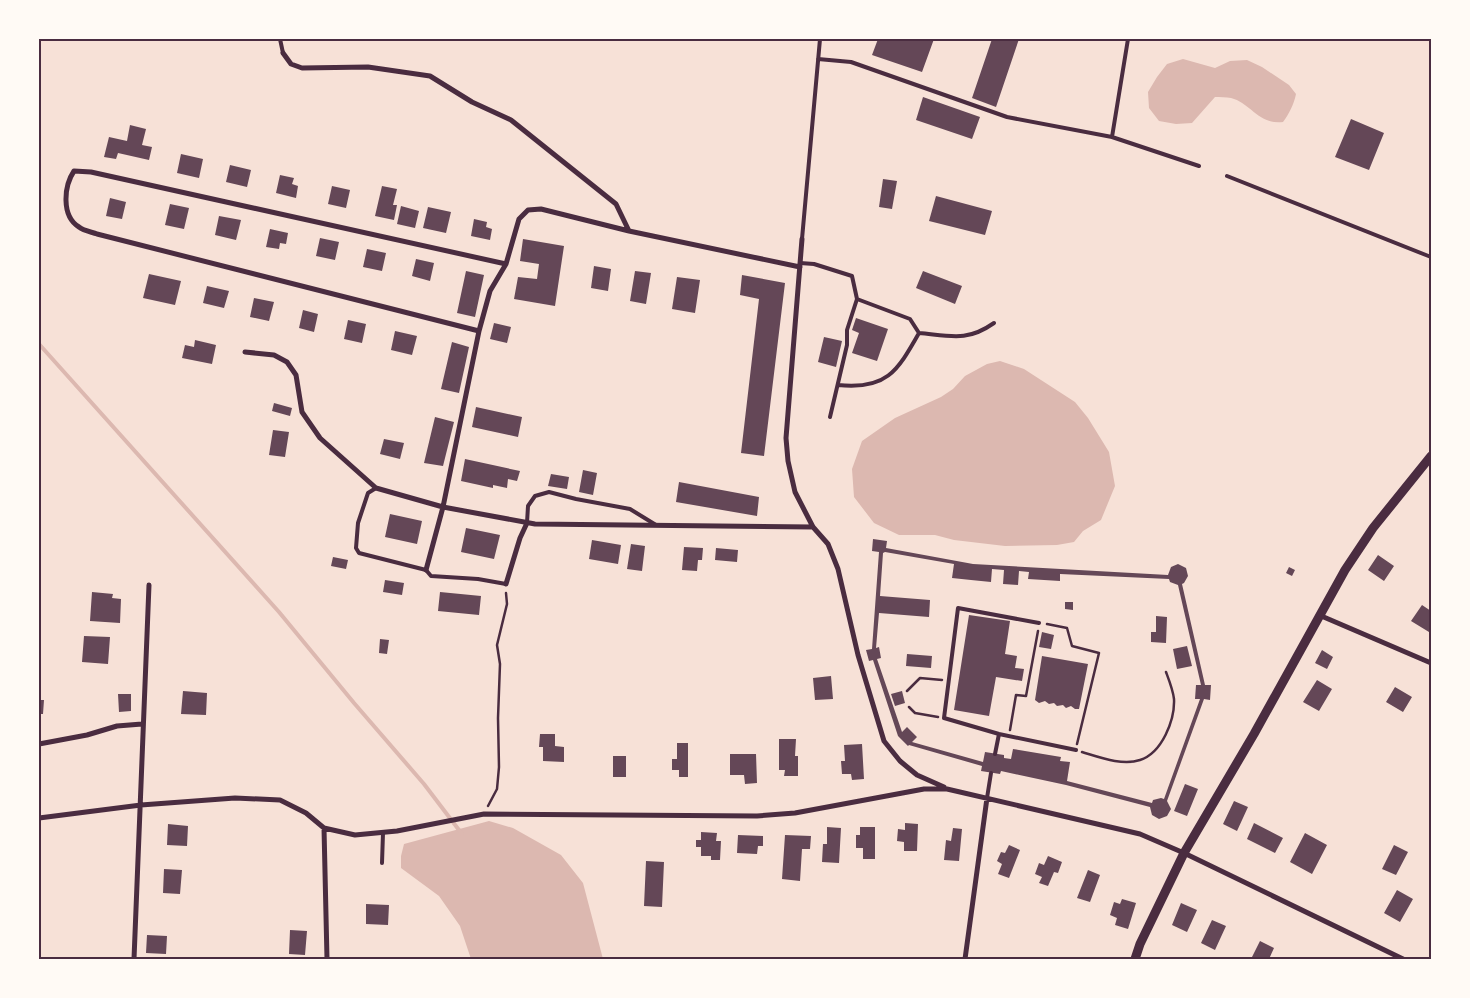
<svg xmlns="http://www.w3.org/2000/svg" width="1470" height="998" viewBox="0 0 1470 998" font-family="Raleway,sans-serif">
<rect width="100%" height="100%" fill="#f7e1d7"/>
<!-- water -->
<path fill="#dcb8b0" d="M1183 59 1215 68 1230 61 1247 60 1262 67 1289 85 1296 94C1294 104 1289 114 1283 122 1258 125 1251 103 1231 98 1226 97 1220 97 1215 97L1192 123 1176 124 1159 121 1149 108 1148 92 1157 77 1167 64Z
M1000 361 1024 369 1075 402 1088 418 1109 452 1115 486 1101 520 1083 531 1074 542 1057 545 1005 546 954 540 935 535H899L874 523 854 497 852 469 862 441 895 418 941 397 953 389 965 376 987 364Z
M489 821 513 828 561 855 583 883 603 959H471L460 926 439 896 401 868V856L404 844Z"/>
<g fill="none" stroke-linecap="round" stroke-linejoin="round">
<!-- stream -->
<path stroke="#dcb8b0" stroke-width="4" d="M39 344 279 612 354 703 424 784 462 834"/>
</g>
<!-- building -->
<path fill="#644757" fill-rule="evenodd" d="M878 39H934L922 72 872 55Z
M992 39H1019L996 107 972 98Z
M923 97 980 117 972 139 916 120Z
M1351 119 1384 133 1369 170 1335 157Z
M130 125 146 129 142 145 152 147 149 160 118 153 116 159 104 157 109 137 127 141Z
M181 154 203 159 199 178 177 173Z
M230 165 251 170 247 187 226 182Z
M280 175 294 178 292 184 298 186 296 198 276 193Z
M883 179 897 181 892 209 879 207Z
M332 186 350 190 346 208 328 204Z
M382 186 397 189 393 205H397L394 220 375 216Z
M936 196 992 211 985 235 929 221Z
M110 198 126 202 122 219 106 216Z
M170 204 189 208 184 229 165 225Z
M401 206 419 211 415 228 397 224Z
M428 207 451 212 446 233 423 228Z
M219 216 241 220 236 240 215 235Z
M474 219 487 222 486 227 492 229 490 240 471 236Z
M270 229 288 233 286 244 280 243 279 249 266 247Z
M320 238 339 242 335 260 316 256Z
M523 239 564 246 555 306 514 299 518 277 537 279 539 264 520 261Z
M367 249 386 253 382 271 363 267Z
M416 259 434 263 430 281 412 276Z
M594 266 611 269 608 291 591 288Z
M466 271 484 275 475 317 457 313Z
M635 271 651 273 646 304 630 301Z
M923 271 962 286 955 304 916 288Z
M149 274 181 281 175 305 143 298Z
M742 275 785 283 764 456 741 453 759 299 740 295Z
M677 277 700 280 695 313 672 309Z
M207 286 229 291 224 308 203 303Z
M254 298 274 302 269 321 250 317Z
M303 310 318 314 314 332 299 328Z
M856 318 888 329 877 361 852 353 859 333 852 330Z
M348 320 366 324 362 343 344 339Z
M494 323 511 327 507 343 490 339Z
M395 331 417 336 412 355 391 350Z
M824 337 842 341 836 367 818 362Z
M195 340 216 345 212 364 182 358 185 345 194 347Z
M452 342 469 347 459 393 441 389Z
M274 403 292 408 290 416 272 411Z
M476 407 522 417 518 437 472 427Z
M435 417 454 422 443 466 424 463Z
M273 430 289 432 285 457 269 455Z
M384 439 404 443 400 459 380 454Z
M465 459 520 471 517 481 508 479 507 488 493 485V488L461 481Z
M583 470 597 473 593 495 579 492Z
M551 474 569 477 567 489 548 486Z
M679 482 759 497 757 516 676 502Z
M390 514 422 521 417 544 385 537Z
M466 528 500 535 494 559 461 552Z
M873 539 887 541 886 548 973 564 1168 575 1171 567 1178 564 1186 568 1188 576 1184 583 1182 584 1205 685H1211L1210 700 1204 699 1167 801 1171 809 1167 816 1159 819 1152 815 1150 807 1066 785 1001 771 1000 774 981 771 982 766 909 745 908 746 898 736 873 660 869 661 866 650 872 649 879 552 872 551ZM885 552 954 564 952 578 971 580 991 582 992 569 1004 570 1003 584 1018 585 1019 571 1029 572 1028 579 1060 581V574L1169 579 1170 582 1178 585 1201 685H1196L1195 699H1200L1164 799 1161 798 1153 800 1152 803 1067 781 1070 762 1060 761 1061 757 1013 749 1011 759 1004 758V755L985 752 983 762 912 742 917 737 907 727 902 732 877 659 881 658 879 647 876 648 879 613 929 617 930 600 880 596 883 553Z
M592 540 621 545 618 564 589 559Z
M631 544 645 546 642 571 627 569Z
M684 547 703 548 702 560H698L697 571 682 570Z
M716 548 738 550 737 562 715 560Z
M1378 555 1394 566 1384 581 1368 570Z
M333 557 348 560 346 569 331 566Z
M1289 567 1295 570 1292 576 1286 573Z
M385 580 404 583 402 595 383 592Z
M92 592 113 594 112 598 121 599 120 623 90 621Z
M440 592 481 596 479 615 438 611Z
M1065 602H1073V610L1065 609Z
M1422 605 1431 611V628L1429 632 1411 621Z
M969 615 1010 621 1005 654 1017 656 1015 668 1024 669 1022 681 996 677 989 716 954 710Z
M1156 616 1167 617 1166 643 1151 642V632H1156Z
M1042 632 1054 635 1051 649 1039 647Z
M84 636 110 637 108 664 82 662Z
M380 639 389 640 387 654 379 653Z
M1187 646 1192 666 1177 669 1173 649Z
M1322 650 1333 657 1327 669 1315 663Z
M907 654 932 656 931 668 906 666Z
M1042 656 1088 664 1079 709H1075L1071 706 1066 708 1063 705 1057 706 1054 703 1049 704 1045 701 1039 703 1035 700Z
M831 676 833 699 815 700 813 678Z
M1317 680 1332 689 1319 711 1303 702Z
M1395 687 1412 697 1403 712 1386 702Z
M183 691 207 693 206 715 181 714Z
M902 691 905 703 895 706 891 694Z
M118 694H131V711L119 712Z
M39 700H44L43 714H39Z
M540 734H555V746L564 747V762L543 761V747H539Z
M779 739H796L795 756H798V776H784L785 770H779Z
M677 743H688V777H679V770H672V759H677Z
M862 744 864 779 852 780 851 774H842L841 761H845L844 745Z
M730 754H756L757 783 745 784 744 775H730Z
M613 756H626V777H613Z
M1185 784 1198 789 1187 816 1174 811Z
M1234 801 1248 807 1237 831 1223 824Z
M905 823 918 824 917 851H904V842L897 841 898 829 905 830Z
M1254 823 1283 838 1275 853 1247 839Z
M168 824 188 826 187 846 167 845Z
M827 827 841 828 839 863 822 862 823 844H827Z
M860 827H875V859H863V848H856V835H860Z
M953 828 962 829 959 861 944 860 946 840 951 841Z
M701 832 717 833 716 841H721L720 860H711V856H701V847H696V840H701Z
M1305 833 1327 845 1312 874 1290 862Z
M738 835 763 836V846H758L757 854 737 853Z
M785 835 811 836 810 849H802L800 881 782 879Z
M1009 845 1020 850 1009 878 998 874 1002 864 997 861 1001 852 1005 853Z
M1394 845 1408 852 1396 875 1382 869Z
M1048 856 1062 862 1058 873 1054 872 1048 886 1039 883 1042 877 1035 874 1039 863 1044 865Z
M646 861 664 862 662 907 644 906Z
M164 869 182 870 180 894 163 893Z
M1088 870 1100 875 1090 902 1077 898Z
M1397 890 1413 899 1400 922 1384 913Z
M1122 899 1136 903 1128 929 1115 925 1117 918 1110 915 1114 902 1120 904Z
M1181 903 1197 910 1187 932 1172 925Z
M366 904 389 905 388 925 366 924Z
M1212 920 1226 926 1215 950 1201 943Z
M290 930 307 931 305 955 289 954Z
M147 935 167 936 166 954 146 953Z
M1260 941 1274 948 1269 959H1251Z"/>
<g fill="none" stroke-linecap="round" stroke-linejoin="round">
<!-- path -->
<path stroke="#4a2c40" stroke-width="2.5" d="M1047 624 1067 628 1072 646 1099 653 1077 744
M907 691 920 678 942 680
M909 707 915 713 938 717
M1010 730 1016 695 1026 696 1038 631
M1082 752C1099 757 1122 766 1140 760 1162 753 1175 720 1174 699 1173 690 1169 680 1166 672
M488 806 497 789 499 767 498 718 500 664 497 645 507 604 506 593"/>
<!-- service -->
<path stroke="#4a2c40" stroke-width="4" d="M280 39 283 53
M818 59 851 62 1007 117 1112 137 1199 166
M1112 137 1128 39
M1227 176 1431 257
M802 239 820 39
M800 263 814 264 852 276 857 299 910 319 919 333C951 336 967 342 994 323
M838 385C886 390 897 372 919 333
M830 417 847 345V330L857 299
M376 488 368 493 358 523 356 548 359 553 426 570 431 576 478 579 506 584
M527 523 528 506 535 496 549 492 576 499 630 509 656 525
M1039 623 958 608 944 718 999 734 1076 750
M995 754 999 734
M987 798 991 773
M382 863 383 833"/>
<!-- minor -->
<path stroke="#4a2c40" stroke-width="5" d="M283 53 291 64 302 68 368 67 430 76 472 102 511 120 616 204 629 231 541 209 528 210 519 219 506 264 490 291 479 331 443 507 426 570
M629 231 800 267
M802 239 786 438 788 461 795 492 813 527 828 544 838 569 858 655 884 741 900 761 917 775 944 787
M479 331 97 234C92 232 84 231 79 227 61 216 64 186 74 171L91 172 506 264
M245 352 274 355 287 362 296 375 302 412 320 438 376 488 443 507 535 524 813 527
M506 584 520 538 527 523
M1319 615 1431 663
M39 744 87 735 117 726 142 724
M39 818 141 805 235 798 280 800 306 813 324 828 355 835 397 831 484 814 757 816 795 813 924 789H947L1140 834 1184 853 1403 959
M324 828 327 959
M134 959C140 834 143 709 149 585
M965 959 987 798"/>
<!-- tertiary -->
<path stroke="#4a2c40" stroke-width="9" d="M1135 959 1140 944 1184 853 1254 734 1345 570 1373 528 1431 456"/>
</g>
<!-- border -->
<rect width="1470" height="998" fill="none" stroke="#fffaf5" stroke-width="80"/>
<rect x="40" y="40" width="1390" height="918" fill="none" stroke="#4a2c40" stroke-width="2"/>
</svg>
